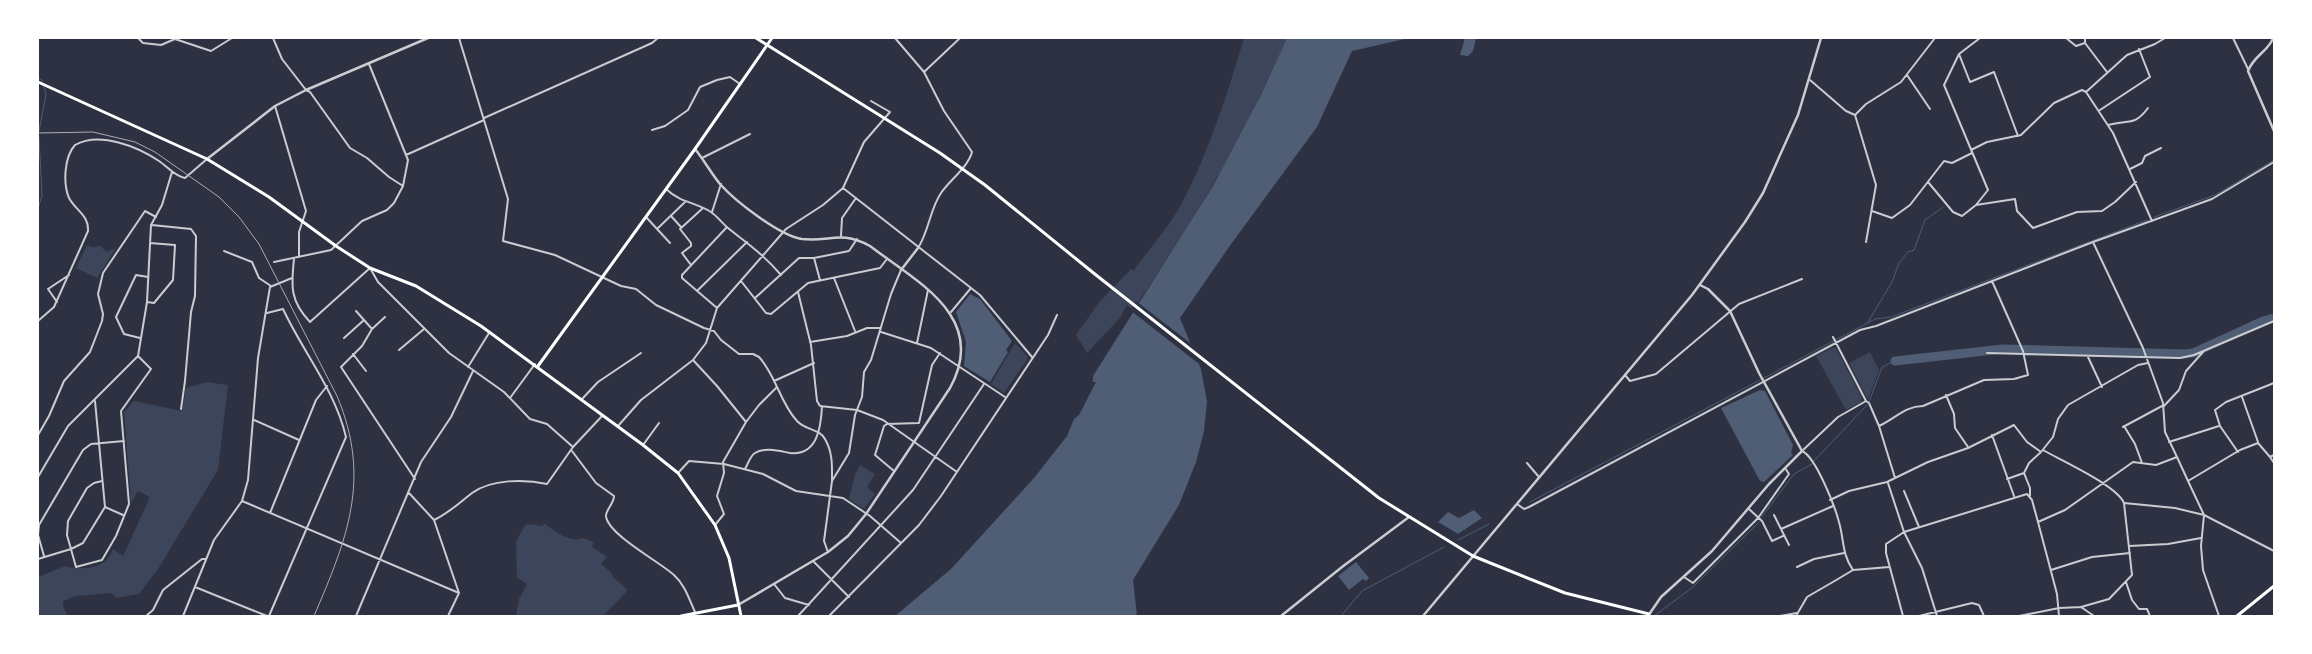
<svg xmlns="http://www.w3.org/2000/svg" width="2312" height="654" viewBox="0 0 2312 654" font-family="'Noto Serif',serif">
<rect width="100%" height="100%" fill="#2d3142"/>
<!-- green -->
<path fill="#3c4559" d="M1244 38H1287C1246 135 1192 224 1133 310L1127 305 1120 318 1087 353 1076 335 1100 301 1131 269 1134 270C1151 246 1171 225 1184 199 1210 148 1228 92 1244 38Z
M87 245 92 247 101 246 106 252 116 248 97 278 76 268Z
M1015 343 1027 356V360L1004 393 991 384Z
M1832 348H1836L1862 398 1861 402 1846 410 1816 356Z
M1870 352 1879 370 1868 400 1849 363Z
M207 382 228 385 218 470 158 569 139 594 116 598 111 593 76 596 63 601V606L68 616H38V577L65 566C74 570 95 569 104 562 108 560 111 553 113 549L123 556 150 497 138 491 131 503 124 412 134 401 182 411 186 388Z
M860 465 875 474 867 487 875 494 864 509 849 499 855 474Z
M542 522C553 529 569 544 583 538L594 542 592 547 607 557 601 564 613 574 612 576 628 590 603 616H516L519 599 527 584 517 578 516 541 526 524 544 526Z"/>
<!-- water -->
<path fill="#4f5d75" d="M1287 38H1409L1352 51 1317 127 1229 247 1180 318 1201 369 1207 402 1204 431 1196 462 1179 505 1133 580 1137 616H895L951 569 1034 478 1067 436 1074 419 1079 415 1096 382H1093V376L1213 186 1261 95Z
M1465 38H1476L1473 51 1468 56 1460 55Z
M970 294 980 299 1012 341 1006 350 1008 352 990 382 964 366 966 342 956 312Z
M1760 390 1765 391 1793 445 1791 453 1793 455 1764 482 1760 481 1721 408Z
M1474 510 1482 518 1458 534 1438 522 1448 512 1459 518Z
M1356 562 1369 578 1366 581 1363 579 1349 590 1338 576Z"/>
<!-- pier -->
<path fill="#2d3142" d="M1136 301 1194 346 1203 367 1130 310Z"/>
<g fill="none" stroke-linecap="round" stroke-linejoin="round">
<!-- stream -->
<path stroke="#4f5d75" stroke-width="1" d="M38 78 42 80 46 94 39 131
M38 208 42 196 39 137
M2154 217 2215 195 2274 160
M1868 322 1892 282 1899 263 1908 252 1914 250 1925 220 1943 207
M1869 402 1882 367 1895 361
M1814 461 1867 405
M1530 502 1875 319 1891 317 2147 220
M1761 518 1794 474 1812 464
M1458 540 1489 524
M1341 616 1362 591 1444 547
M1654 616 1693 587 1759 522"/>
<!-- river -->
<path stroke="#4f5d75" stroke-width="9" d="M1895 361 2003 349 2185 354 2193 353 2263 321 2274 318"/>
<!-- minor -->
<path stroke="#caccd0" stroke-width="2" d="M138 38 143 43 161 45 175 39 211 51 232 38
M273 38 282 59 306 90 310 92 350 148 367 158 389 177 403 186
M459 38 508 199 503 241 555 255 621 286 636 289 656 305 704 328 714 331 721 340 739 354H753L759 357C776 375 780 403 797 421 805 430 820 429 825 439 833 453 832 466 832 481
M895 38 924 72 944 111 972 152C968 167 950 180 941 193 930 209 929 231 918 248
M2066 38 2076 46 2085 43
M2085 38V43L2107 72
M2233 38 2248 69
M1959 54 1970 82 1994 72 2018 136
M924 72 960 38
M1907 75 1930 109
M1810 80 1846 111 1855 115
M275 106 306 211 299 232V257
M2100 110 2150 77 2139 49
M484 118 652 43 658 38
M2108 125C2128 119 2134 127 2148 108
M652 130 665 126 688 110 700 87 717 80 730 77 740 84
M1971 150 1987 142 2021 135 2054 103 2082 90 2086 92
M406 155 484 120
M702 158 750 134
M2130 169 2142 163 2145 156 2161 148
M1928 182 1953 212 1962 216 1976 205 2015 199 2017 211 2033 228 2077 212 2102 211 2115 202 2136 182
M843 188 980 295 1032 357
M666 189C681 203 695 202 711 212 717 216 722 223 728 228 749 245 763 254 781 275
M1976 205 1988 190 1944 85 1959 54 1980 38
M1872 211 1892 218 1910 205 1944 161 1952 163 1972 153
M712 212 721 184
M671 216 681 227
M646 217 670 243
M2152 221 2113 133 2086 92 2127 55 2155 44 2165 38
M152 225 191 229 196 236 195 296 191 312 185 381 181 409
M657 229 685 202
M841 236 842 218 856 198
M1866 242 1876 185 1855 115 1866 104 1901 82 1935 38
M2093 242 2143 348 2163 403 2165 432 2177 457
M224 251 252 262 259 278 271 286
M814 258 820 280
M294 259C291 286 290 301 310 322L370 268 378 282 449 353 504 392 530 419 547 424 573 447
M274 262 331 250 362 221 387 210 394 203 403 186 408 160 369 64
M691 265 682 253 691 246V243L680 229 703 208
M834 278 855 331
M741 281 766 313 771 314 808 283 880 268 887 259
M697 291 747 242
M798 292 811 345 817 401 820 406 857 410 883 420 957 472
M755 298 799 258H814L849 251 857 239
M57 302 48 289 69 275
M147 302 154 303 173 280 175 245 150 243
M717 308 682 278V275L727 227
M356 311 372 329
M951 312 971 288
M267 313 283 309C303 352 335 390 346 437L269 616
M385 317 372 329 362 346 341 367 415 479
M38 321 54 307 88 231C89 215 76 211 69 198 63 184 64 157 75 145 100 131 138 147 159 161 168 167 174 176 185 178L207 159
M881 332 931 348 1005 397
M140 338 124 334 116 317 136 275 148 277
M344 338 364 320
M810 342 847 336 867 328H881
M917 343 928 290
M399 350 424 329
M1987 353 2180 358 2194 355 2274 321
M353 354 366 371
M2088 357 2102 387
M693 360 717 386 746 422
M468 367 489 333
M1625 375 1630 381 1656 374 1739 304 1802 279
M774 381 814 363
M1946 395 1954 414 1955 428 1968 447
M2242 397 2258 442
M510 398 535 364
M582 399 598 382 641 353
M2163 407 2179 390 2186 371 2203 352
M254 420 299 440
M618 426 641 400 693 360 706 343 717 308 786 229 823 205 843 188 864 142 890 112 871 101
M1879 426C1895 419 1905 406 1923 406L1984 380 2014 379 2028 375 2023 351 1992 281
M2124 426 2135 444 2142 463
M2123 427 2162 406
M38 435 49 416 64 381 90 352 102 321 103 314 98 294 103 273 145 211 156 217
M1992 435 2014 496
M2169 442 2219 426
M643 445 659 423
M2043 450C2062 461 2116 485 2124 503L2175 508 2204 515 2274 551
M572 451 596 483 614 496C614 504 605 510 606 517 610 536 660 562 674 575 685 585 689 599 695 612
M2238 452 2220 426 2215 410 2226 402 2274 383
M2270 457 2274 463
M1527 463 1539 477
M745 469C748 464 750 456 755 453 765 447 779 451 790 453 818 456 821 426 822 406
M894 471 875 455 884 426 887 424 919 423 932 365 940 353
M678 473 689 461 724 464 763 474 796 491 843 498 870 516 901 543
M38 477 68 426 138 356 147 302 151 225 162 205 172 172
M1895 478 1928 462 1968 448 2014 425 2027 442 2041 452
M2007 479 2024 473
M102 481 94 483 87 488 68 521 67 535 76 567 102 560 116 536 129 504 121 411 151 369 138 356
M2188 481 2204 515 2201 546 2203 570 2219 616
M1888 483 1904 532 1922 568 1937 616
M1904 491 1919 527
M409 493 434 520 459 593 448 616
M2030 496V488L2024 473 2029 463 2041 452 2053 437 2058 419 2068 405 2138 365 2148 363
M1830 500 1849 491 1887 482 1895 478 1879 426 1869 403 1866 401 1833 337
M242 501 459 593
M1517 504 1524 509 1529 507 1860 330 1876 326 2093 242 2212 199 2274 162
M105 507 123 515
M1749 509 1762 521 1772 541 1783 536
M270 513 316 400 327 386
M1774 515 1789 545
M434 520C449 513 459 503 472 493 491 479 525 479 547 484L573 447 603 415
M2038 522 2057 594 2059 616
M715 525 724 514 717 496 724 473 723 462 746 422 759 405 777 387
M1781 529 1833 506
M2129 546 2168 544 2201 538
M828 552 824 541 832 481 849 453 855 415 862 397 864 372 871 360 891 294 901 270
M44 556 38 535 39 525 83 450 91 444 124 441
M38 559 71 549 83 543 105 507 95 401
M814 562 849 597
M1797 567 1814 559 1844 553
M1853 570C1842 555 1844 539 1839 522 1835 507 1816 457 1802 451L1838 417 1866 401
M2051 570 2092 557 2130 553
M1684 577 1693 583 1758 518 1789 474 1785 468
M2126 582 2132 600 2139 609H2147L2150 616
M774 584 785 598 809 605
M195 587 267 616
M2081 607 2109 599 2132 575 2124 503
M146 616 153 610 163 590 202 559H206
M183 616 214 540 242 501 248 480 258 358 270 287 292 278
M356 616 421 462 451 417 473 371
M798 616 913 490 984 384
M829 616 919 525 941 496 1048 335 1057 315
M1780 616 1797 613
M1796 616 1807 597 1838 579 1853 570 1889 567
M1903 616 1886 553V544L1904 532 2027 494 2032 500 2038 522 2065 510 2133 462 2156 465 2177 457 2188 481 2240 450 2258 443 2270 457 2274 455
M1919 616 1972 603 1979 605 1984 616
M2019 616 2059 608 2081 607 2094 616"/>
<!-- tertiary -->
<path stroke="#caccd0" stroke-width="2.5" d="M2273 38C2269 51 2254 55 2248 71L2274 131
M695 149C704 160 711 173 720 184 735 201 780 236 802 239 831 242 840 230 870 246 917 282 989 317 950 388L866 514 848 536 828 552 738 605
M207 159 275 106 306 90 428 38
M901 270 918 248
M1281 616 1342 567 1409 517
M1423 616 1692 295 1745 222 1763 193 1798 115 1821 38
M1648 616 1661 597 1712 551 1769 484 1802 451 1759 373 1730 311 1708 289 1700 285"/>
<!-- secondary -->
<path stroke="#fff" stroke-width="3" d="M538 366 695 149 772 38
M681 616 738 605
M2237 616 2274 586"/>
<!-- primary -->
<path stroke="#fff" stroke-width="3" d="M756 38 940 153 985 185 1096 275 1379 498 1473 556 1565 593 1649 614
M38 82 207 159 269 197 336 246 370 268 416 286 481 326 643 445 678 473 715 525 729 558 741 616"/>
<!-- rail -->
<path stroke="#abadb3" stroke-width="1" d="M38 133 93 132 135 142 155 152 219 197 239 217 259 244 337 396C372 479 347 539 314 616"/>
</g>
<!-- border -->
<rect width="2312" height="654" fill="none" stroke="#ffffff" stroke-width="78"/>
</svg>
